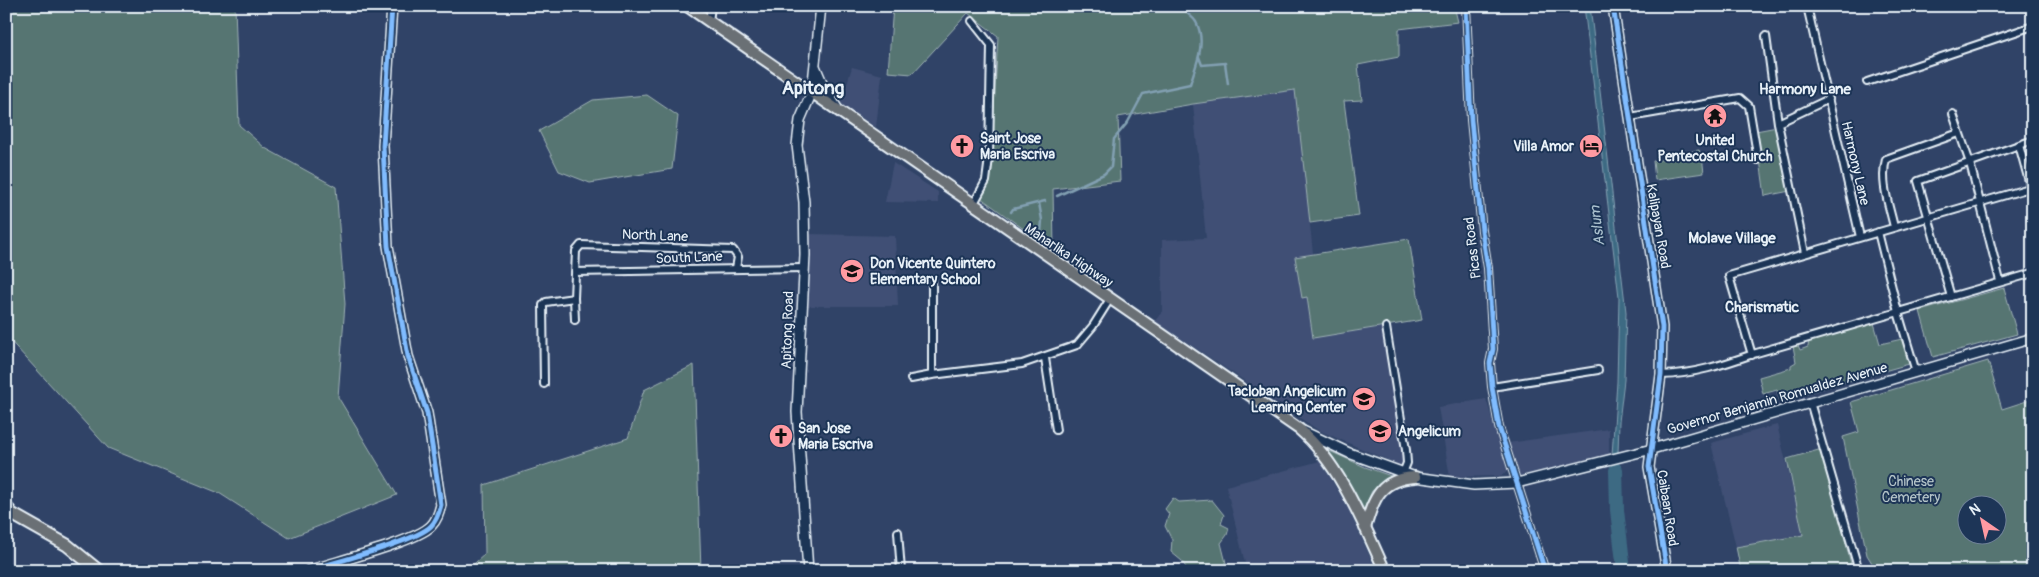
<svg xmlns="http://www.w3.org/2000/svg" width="2039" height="577" viewBox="0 0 2039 577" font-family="Pangolin,sans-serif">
<rect width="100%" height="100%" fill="#304367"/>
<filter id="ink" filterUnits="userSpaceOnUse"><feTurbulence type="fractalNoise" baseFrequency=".02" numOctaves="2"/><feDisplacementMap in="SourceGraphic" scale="10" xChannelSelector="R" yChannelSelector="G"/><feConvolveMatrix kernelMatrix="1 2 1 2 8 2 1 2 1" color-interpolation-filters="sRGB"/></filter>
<g filter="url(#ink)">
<!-- built -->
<path fill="#405075" d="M852 67 882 75 876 127 841 104Z
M1296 90 1313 254 1296 257 1302 298 1307 297 1313 338 1383 327 1404 467 1318 430 1155 321 1162 312V240L1206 238 1193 104Z
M893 163 938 192V203L885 202Z
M809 234 895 236 898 306H805Z
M1486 399 1509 471 1500 476 1450 477 1438 407Z
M1777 425 1804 535 1736 547 1711 443Z
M1609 429V454L1518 476 1512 465 1508 443Z
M1320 461 1348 508 1375 568 1367 571H1247L1226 486Z"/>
<!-- green -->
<path fill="#567472" stroke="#9fb2b5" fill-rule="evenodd" d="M6 6H235L239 125 265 148 336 187 345 304 338 397 397 495 289 538 219 493 108 448 6 336Z
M893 6H1454L1458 22 1399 29V57L1358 65 1362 100 1344 101 1359 216 1310 223 1295 90 1193 104 1118 117 1120 181 1053 189 1054 251 981 198 990 179 998 36 968 13 912 74 888 72Z
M647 95 678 116 672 169 590 183 559 171 539 131 593 100Z
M1777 127 1790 191 1765 196 1756 131Z
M1699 150 1702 156 1704 173 1655 180 1653 161 1683 157V153Z
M1409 239 1422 320 1313 338 1307 297 1302 298 1295 257Z
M2004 288 2017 334 1933 357 1920 311Z
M1874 323 1880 344 1902 339 1909 364 1780 400 1777 390 1763 394 1759 377 1791 368V365L1796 362 1793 346 1798 345 1800 350 1808 347 1809 341Z
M1988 361 2002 409 2033 399V571H1877L1867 555 1843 437 1859 432 1851 402ZM1966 504H1996V534H1966Z
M694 365 701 571H466L485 554 484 485 628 438 644 390Z
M1325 449 1365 467 1391 476 1372 491 1363 511Z
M1822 449 1851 564 1829 571H1741L1736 547 1803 535 1787 459Z
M1173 498 1179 502 1212 500 1224 515 1221 524 1229 528 1227 535 1221 543 1228 571H1188L1182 561 1171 552 1172 540 1165 526 1169 514 1165 509Z"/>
<!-- water -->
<path fill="#3e6a83" stroke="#82a0b2" d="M1584 6H1590L1626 312 1624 380 1619 422 1618 453 1612 455 1617 382 1619 297Z"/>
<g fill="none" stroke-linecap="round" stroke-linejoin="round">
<!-- stream -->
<path stroke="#82a0b2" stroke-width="2.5" d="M1199 57 1202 65 1225 63 1228 84
M1057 196 1104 174 1111 167 1114 139 1128 122 1143 94 1190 84C1196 65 1207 42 1196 22 1191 14 1187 17 1185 6
M1039 203 1042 220 1041 233
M1011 212 1013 209 1045 201"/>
<!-- river -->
<path stroke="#3e6a83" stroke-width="14" d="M1616 470 1617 510 1624 571"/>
<!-- street casing -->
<g stroke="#e8f1f8" stroke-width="10">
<path id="street" d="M1466 6 1471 120 1482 231 1488 268 1493 349 1490 363 1492 387 1499 427 1545 571
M1807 6 1860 237
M2032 6 2033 8
M972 21 991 45 989 158 986 181 973 205
M709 22 711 6
M1766 36 1778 123 1805 253
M1867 82 2033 26
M1953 114 1970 163 2000 281
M1630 117 1740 98 1749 106 1758 160
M1778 123 1829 99
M2019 145 2033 196
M1894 227C1889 205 1880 182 1886 159L1959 133
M1878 232 1898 312 1916 372
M575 272 804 268
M1951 297 1918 181 2033 140
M574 298 575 320
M1386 327 1406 450 1407 463 1403 473
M1752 355 1729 276 2033 187
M1045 358 1056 430
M932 375V280
M1661 375C1694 374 1722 365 1753 354L2033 273
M911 379 932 375 1022 364 1077 345 1093 326 1110 299
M544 384 543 305 546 302 574 298 576 251 581 245 733 250 738 257 736 268
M1492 387 1598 370
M1810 402 1859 571
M898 532 901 571"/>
</g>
<!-- secondary casing -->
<g stroke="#e8f1f8" stroke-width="12">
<path id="secondary" d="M1613 6 1662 327 1661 375 1649 467 1667 571
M815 66 824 87 837 108
M1303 431 1349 453 1415 477 1474 485 1517 483 1652 449 2033 338
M308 571C334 562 415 542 431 526 437 520 439 513 441 505L427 413 408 356 388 246 383 146 392 6
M808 571 797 412 805 255 804 202 797 145 800 120 812 92 821 6"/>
</g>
<!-- primary casing -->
<g stroke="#e8f1f8" stroke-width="14">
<path id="primary" d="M687 6 1299 429C1340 464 1363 523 1385 571
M1365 528C1374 498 1380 479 1415 477"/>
</g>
<!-- highway casing -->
<g stroke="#e8f1f8" stroke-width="15">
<path id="highway" d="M6 507 12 514 67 545 99 571"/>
</g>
<!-- street -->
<use href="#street" stroke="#1d3557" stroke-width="6"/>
<!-- secondary -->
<use href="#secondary" stroke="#1d3557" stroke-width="9"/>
<!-- primary -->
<use href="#primary" stroke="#6b6f75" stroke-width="10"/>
<!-- highway -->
<use href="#highway" stroke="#6b6f75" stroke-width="11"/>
<!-- cycleway casing -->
<g stroke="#1d3557" stroke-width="8">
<path id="cycleway" d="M1466 6 1471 120 1482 231 1488 268 1493 349 1490 363 1492 387 1499 427 1545 571
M1613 6 1662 327 1661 375 1649 467 1667 571
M308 571C334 562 415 542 431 526 437 520 439 513 441 505L427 413 408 356 388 246 383 146 392 6"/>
</g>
<!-- cycleway -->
<use href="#cycleway" stroke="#80bcff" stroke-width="5"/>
</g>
</g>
<!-- icons -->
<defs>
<g id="temple-disc" transform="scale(1.25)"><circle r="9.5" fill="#ff9aa2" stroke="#1d3557"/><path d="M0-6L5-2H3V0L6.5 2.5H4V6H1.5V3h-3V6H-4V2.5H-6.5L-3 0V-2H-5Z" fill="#111"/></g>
<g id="church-disc" transform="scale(1.25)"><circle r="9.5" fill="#ff9aa2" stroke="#1d3557"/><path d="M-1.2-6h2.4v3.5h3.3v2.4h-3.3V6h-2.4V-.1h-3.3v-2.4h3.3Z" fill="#111"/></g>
<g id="hotel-disc" transform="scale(1.25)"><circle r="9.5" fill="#ff9aa2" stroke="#1d3557"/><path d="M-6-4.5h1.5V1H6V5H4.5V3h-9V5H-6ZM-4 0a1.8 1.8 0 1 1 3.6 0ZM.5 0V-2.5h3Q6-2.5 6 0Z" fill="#111"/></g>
<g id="school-disc" transform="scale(1.25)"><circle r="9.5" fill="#ff9aa2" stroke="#1d3557"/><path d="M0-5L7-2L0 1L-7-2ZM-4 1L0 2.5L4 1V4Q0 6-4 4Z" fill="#111"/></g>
</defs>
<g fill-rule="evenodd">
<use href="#temple-disc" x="1715" y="116"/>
<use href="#church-disc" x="962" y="146"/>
<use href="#hotel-disc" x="1591" y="146"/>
<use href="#school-disc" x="852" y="271"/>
<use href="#school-disc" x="1364" y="399"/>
<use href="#school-disc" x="1380" y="431"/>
<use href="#church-disc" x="781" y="436"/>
</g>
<g text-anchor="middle" stroke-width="4" stroke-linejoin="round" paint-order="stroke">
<!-- poi labels -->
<g font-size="14" font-weight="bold" fill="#e8f1f8" stroke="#1d3557" text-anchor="start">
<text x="980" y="143">Saint Jose<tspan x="980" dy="16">Maria Escriva</tspan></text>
<text x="1715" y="145" text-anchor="middle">United<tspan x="1715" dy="16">Pentecostal Church</tspan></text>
<text x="1574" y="151" text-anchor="end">Villa Amor</text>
<text x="870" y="268">Don Vicente Quintero<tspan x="870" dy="16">Elementary School</tspan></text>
<text x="1346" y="396" text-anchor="end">Tacloban Angelicum<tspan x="1346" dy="16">Learning Center</tspan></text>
<text x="798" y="433">San Jose<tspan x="798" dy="16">Maria Escriva</tspan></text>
<text x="1398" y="436">Angelicum</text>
</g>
<!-- street labels -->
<g font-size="14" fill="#e8f1f8" stroke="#1d3557">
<text transform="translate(1856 163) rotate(77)" y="5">Harmony Lane</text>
<text transform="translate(1659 226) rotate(80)" y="5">Kalipayan Road</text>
<text transform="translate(655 235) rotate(2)" y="5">North Lane</text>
<text transform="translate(1472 248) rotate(-97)" y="5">Picas Road</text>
<text transform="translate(1069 255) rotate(34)" y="5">Maharlika Highway</text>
<text transform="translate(689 257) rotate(-2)" y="5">South Lane</text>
<text transform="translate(787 330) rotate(-88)" y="5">Apitong Road</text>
<text transform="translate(1777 398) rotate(-16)" y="5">Governor Benjamin Romualdez Avenue</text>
<text transform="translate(1668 508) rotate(81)" y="5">Caibaan Road</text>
</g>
<!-- park labels -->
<g font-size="14" fill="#b5c5c9" stroke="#1d3557">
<text x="1911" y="486">Chinese<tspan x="1911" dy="16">Cemetery</tspan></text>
</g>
<!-- neighbourhood labels -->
<g font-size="15" font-weight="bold" fill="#e8f1f8" stroke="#1d3557">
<text x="1805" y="94">Harmony Lane</text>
<text x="1732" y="243">Molave Village</text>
<text x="1762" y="312">Charismatic</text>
</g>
<!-- water labels -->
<g font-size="15" font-style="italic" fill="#acc2cf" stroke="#1d3557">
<text transform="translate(1597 226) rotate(-97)" y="5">Aslum</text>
</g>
<!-- district labels -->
<g font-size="19" font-weight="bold" fill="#e8f1f8" stroke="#1d3557">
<text x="813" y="94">Apitong</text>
</g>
</g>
<!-- margin -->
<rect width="2039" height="577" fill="none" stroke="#1d3557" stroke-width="25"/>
<rect x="12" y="12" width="2014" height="552" fill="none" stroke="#e8f1f8" stroke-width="2" filter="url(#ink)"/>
<!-- north arrow -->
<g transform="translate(1982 520) rotate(326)"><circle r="24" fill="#1d3557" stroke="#6e8097"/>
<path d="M0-4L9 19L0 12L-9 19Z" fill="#ff9aa2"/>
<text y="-8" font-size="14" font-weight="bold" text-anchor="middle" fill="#e8f1f8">N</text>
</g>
</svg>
